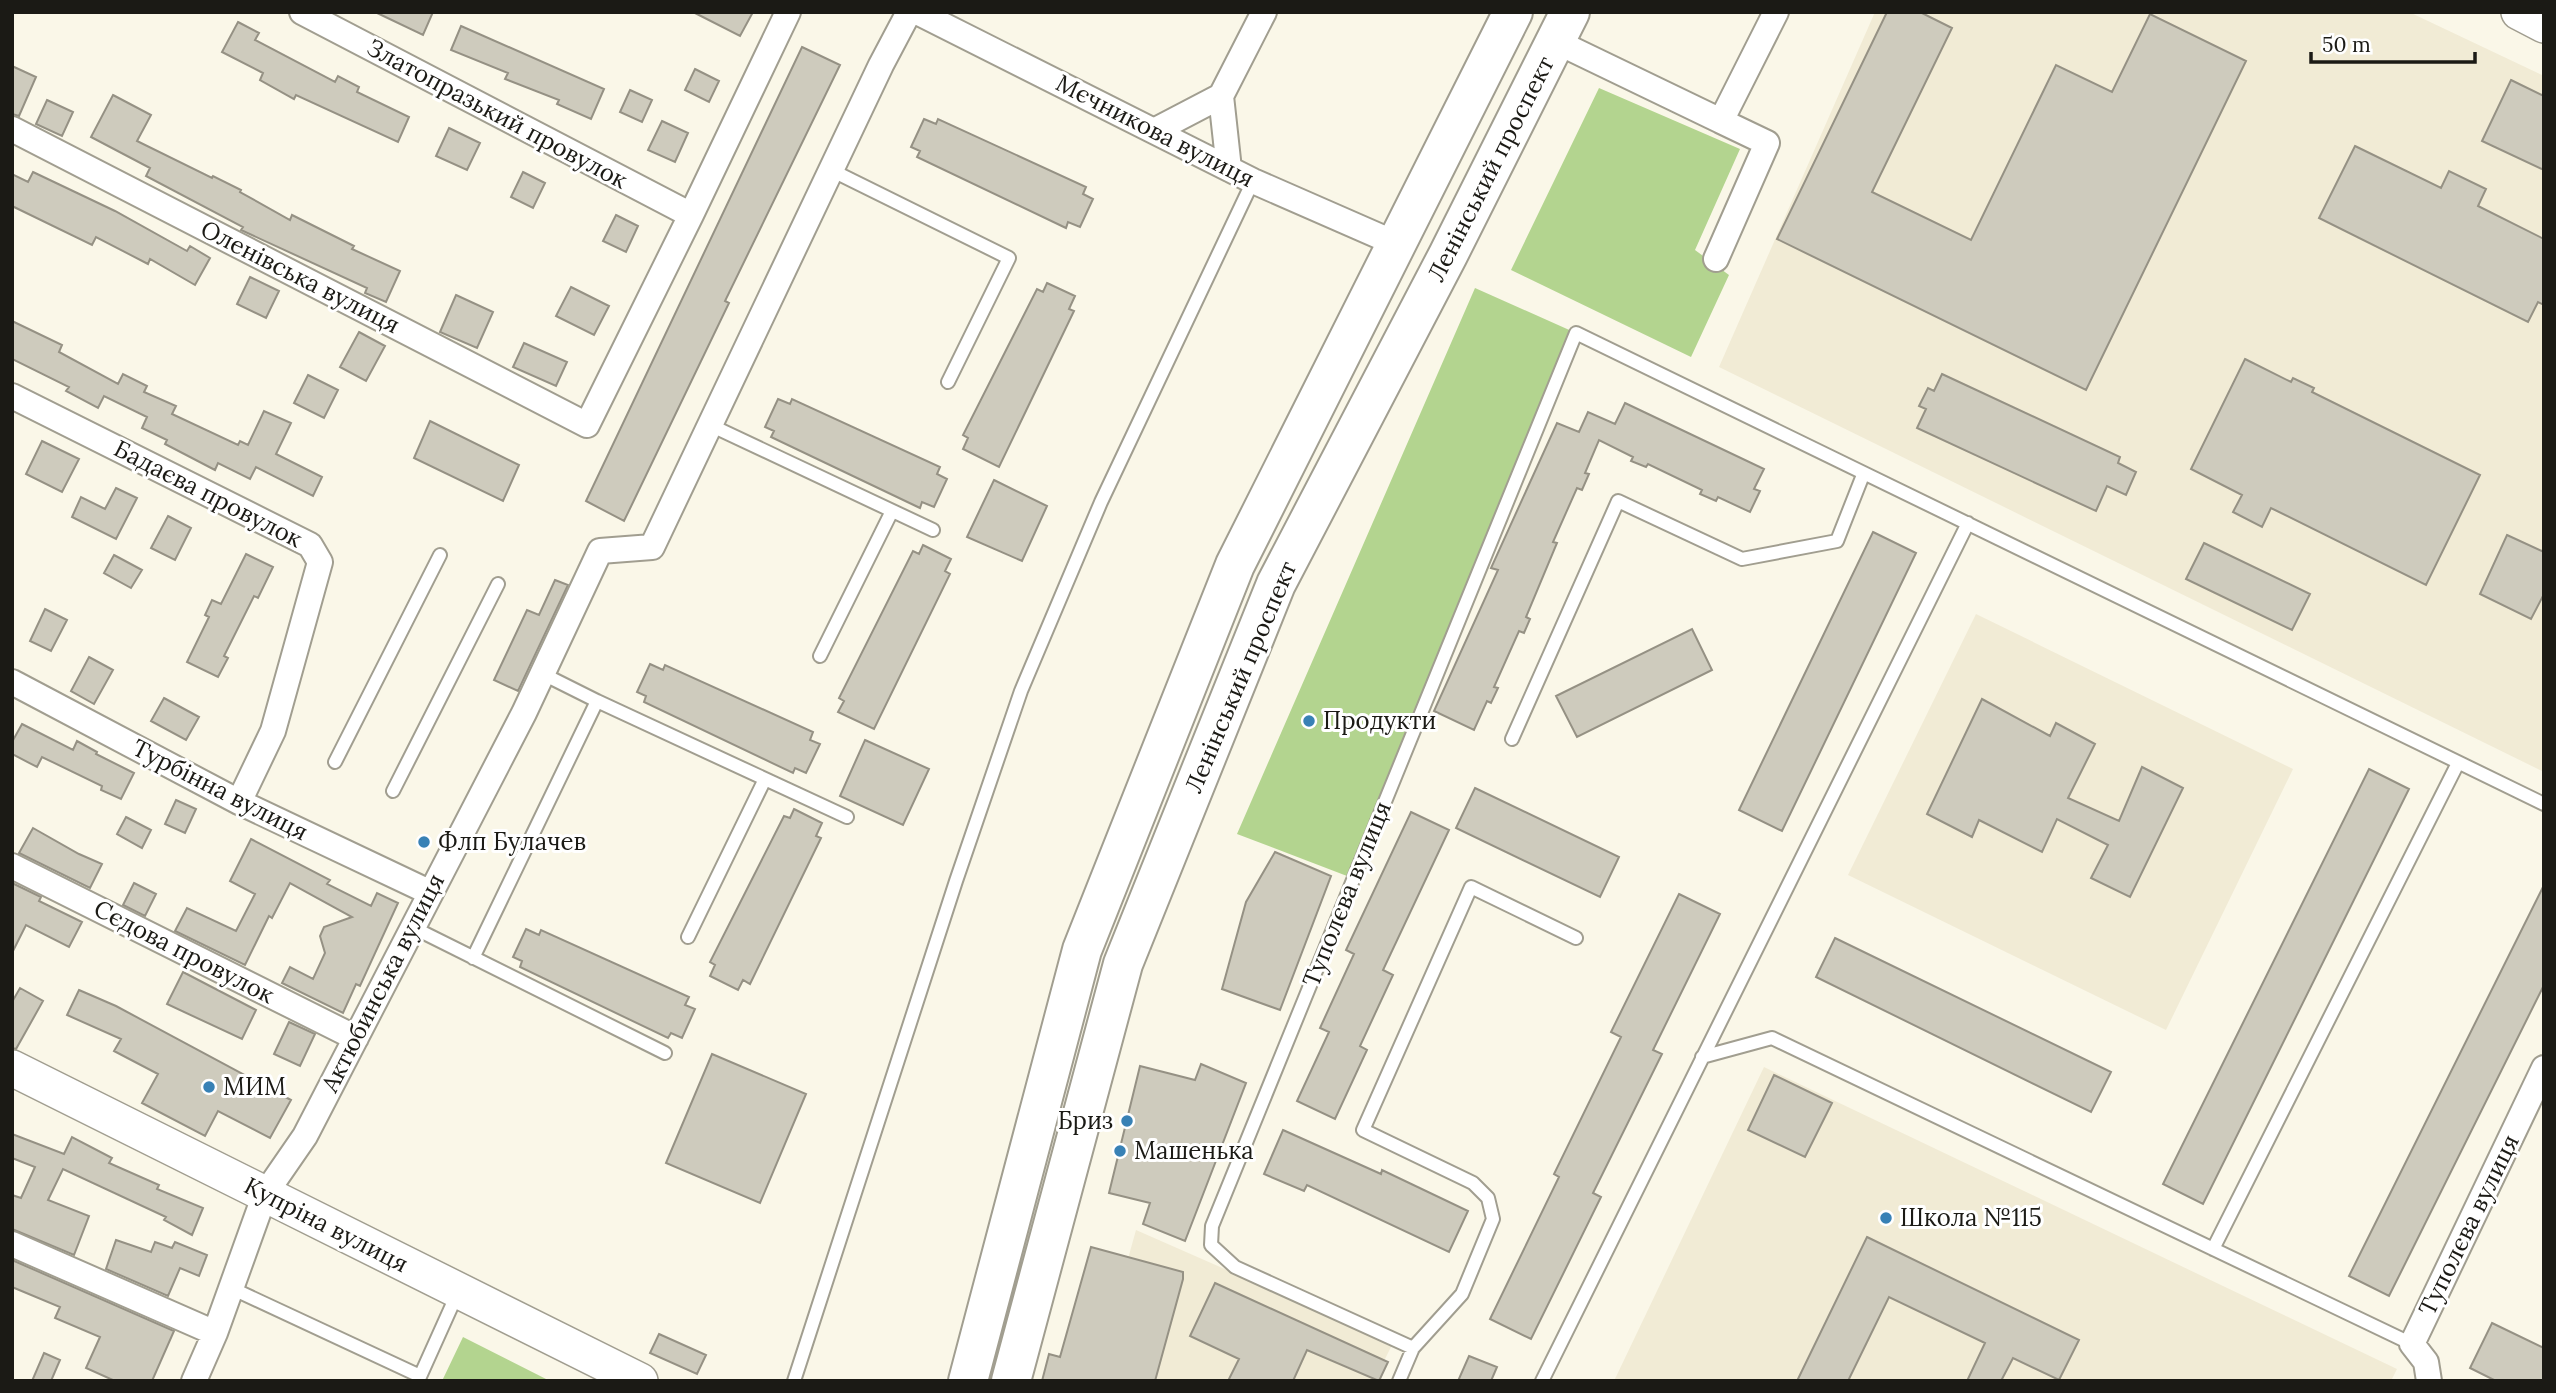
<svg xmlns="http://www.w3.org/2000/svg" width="2556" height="1393" viewBox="0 0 2556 1393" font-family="Lora,serif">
<rect width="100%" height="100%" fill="#faf7e8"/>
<!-- built -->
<path fill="#f1ebd5" d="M1875 12H2409L2544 76V772L1719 367Z
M1976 614 2293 769 2166 1030 1848 875Z
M1764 1067 2397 1369 2391 1381H1614Z
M1136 1230 1393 1343 1374 1381H1094Z"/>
<!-- forest -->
<path fill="#b3d48f" d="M1599 88 1740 149 1695 250 1729 275 1691 357 1511 270Z
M1475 288 1576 333 1347 876 1237 834Z
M463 1337 550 1381H442Z"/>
<!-- building -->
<path fill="#cecbbd" stroke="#959184" stroke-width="2" d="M375 12H433L423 35Z
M693 12H753L740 36Z
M1887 12H1920L1952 28 1872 192 1971 240 2056 65 2112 92 2150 14 2246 61 2086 390 1777 239Z
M238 22 259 33 255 40 335 82 338 76 359 87 357 92 409 117 398 142 296 95 294 99 260 80 263 73 222 52Z
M461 26 604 89 591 119 557 104 559 100 505 79 508 73 451 50Z
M802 47 840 65 725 301 729 303 624 521 586 501Z
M12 66 36 77 19 116 12 114Z
M695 69 719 81 709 102 685 90Z
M2511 80 2544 96V170L2482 141Z
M630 90 652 100 642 122 620 112Z
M113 95 151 115 137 141 212 178 213 176 241 190 240 192 290 220 292 215 354 246 352 249 400 271 386 302 365 293 367 288 241 230 243 227 146 176 150 168 91 137Z
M47 100 73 112 62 136 36 124Z
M924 119 936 124 938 119 1086 187 1083 194 1093 199 1080 227 1068 222 1066 228 917 157 920 151 911 147Z
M662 121 688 133 675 162 648 150Z
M449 128 480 143 467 170 436 156Z
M2355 146 2441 188 2449 171 2486 189 2478 206 2544 239V305L2538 302 2528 322 2319 218Z
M33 172 115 211 187 251 190 246 210 258 195 285 150 259 148 264 96 237 92 245 12 206V174L28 182Z
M523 172 545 183 533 208 511 197Z
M616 215 638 226 626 252 603 241Z
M250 277 279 291 266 318 237 304Z
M1047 283 1075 296 1069 309 1074 311 999 467 963 449 968 438 963 435 1037 289 1043 292Z
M571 287 609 306 594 335 556 316Z
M456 295 493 312 477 348 440 332Z
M12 321 62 345 59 352 118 384 123 374 147 386 144 392 176 406 172 414 238 445 240 441 248 445 264 411 291 423 276 454 322 477 313 496 256 467 250 479 218 463 215 470 165 444 167 440 142 428 147 417 104 396 98 408 66 391 69 387 12 359Z
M359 332 385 346 366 381 340 367Z
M524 343 567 362 556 386 513 367Z
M2245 359 2291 382 2293 378 2314 388 2312 392 2480 475 2426 585 2271 508 2262 527 2233 512 2242 495 2191 469Z
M1942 374 2120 457 2118 463 2136 472 2126 495 2107 486 2096 511 1917 428 1926 409 1919 406 1928 388 1934 391Z
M308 375 338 390 324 418 294 403Z
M778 399 790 404 792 399 940 467 937 474 947 479 934 507 922 502 920 508 771 437 774 431 765 427Z
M1625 403 1764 469 1754 489 1760 491 1750 512 1718 497 1716 501 1700 494 1702 490 1648 464 1646 467 1631 461 1633 457 1599 440 1585 473 1589 474 1582 490 1577 488 1553 542 1557 543 1526 617 1530 619 1524 633 1519 631 1494 687 1498 688 1491 703 1487 701 1474 730 1434 711 1498 570 1491 568 1557 423 1579 432 1588 412 1615 424Z
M430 421 519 465 503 501 414 458Z
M42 441 79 459 62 492 26 474Z
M994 480 1047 506 1022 561 967 537Z
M116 488 137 498 116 539 72 517 81 497 105 509Z
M168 516 191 528 175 560 151 548Z
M1873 532 1916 553 1782 831 1739 810Z
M2507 535 2544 552V594L2531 619 2480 594Z
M2204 543 2310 594 2292 630 2186 579Z
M923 545 951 559 945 571 950 574 874 729 838 712 844 701 839 698 913 551 919 554Z
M246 554 273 567 258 598 254 596 224 656 228 658 218 677 187 662 209 617 205 615 212 600 221 604Z
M114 555 142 570 131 588 104 573Z
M555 580 568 585 518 691 494 680 527 610 539 615Z
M45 609 67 620 51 651 30 641Z
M1692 629 1712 670 1577 737 1556 696Z
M89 657 113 670 94 704 71 691Z
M650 664 663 670 665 665 813 732 810 740 820 744 806 773 795 768 793 773 644 702 646 696 637 692Z
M164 698 199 717 186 740 151 721Z
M1982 699 2050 736 2056 723 2095 744 2068 798 2119 821 2142 767 2183 788 2130 897 2091 878 2108 845 2057 819 2042 852 1979 820 1972 837 1927 814Z
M22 724 73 750 77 741 97 752 96 754 134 773 121 799 101 790 102 786 42 757 37 767 12 754V742Z
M865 740 929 769 903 825 840 796Z
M2369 769 2409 789 2203 1204 2163 1184Z
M1475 788 1619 857 1600 897 1456 828Z
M176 800 196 809 185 833 165 824Z
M794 809 822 823 816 836 821 838 750 984 743 980 738 990 710 976 715 965 710 962 784 816 790 818Z
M1411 812 1449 830 1383 970 1393 975 1360 1046 1367 1050 1335 1119 1297 1101 1329 1032 1320 1028 1354 954 1346 950Z
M126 817 151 830 142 848 117 834Z
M33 828 79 854 102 864 90 888 19 853Z
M251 839 330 880 327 884 371 906 377 893 398 903 360 986 356 984 343 1013 282 983 290 967 313 979 325 953 320 936 324 927 352 917 290 883 272 918 269 916 245 965 175 931 187 908 236 931 255 894 230 881Z
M1275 852 1331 876 1280 1010 1222 989 1246 902Z
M12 883 41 897 39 901 82 922 69 947 26 925 12 953Z
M134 883 156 894 145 916 123 905Z
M2544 885V985L2389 1296 2349 1276Z
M1679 894 1720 914 1653 1050 1662 1054 1593 1193 1601 1197 1531 1339 1490 1319 1559 1177 1554 1174 1621 1037 1611 1032Z
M526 929 539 935 541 930 689 997 685 1005 695 1009 682 1038 671 1033 668 1038 520 967 522 961 513 957Z
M1835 938 2111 1072 2091 1112 1816 977Z
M183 972 256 1010 242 1039 167 1004Z
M20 988 43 1001 16 1049 12 1048V1002Z
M79 990 116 1006 291 1100 270 1138 218 1111 205 1136 142 1103 158 1074 114 1051 121 1039 67 1015Z
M289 1022 315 1034 300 1066 274 1054Z
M712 1054 806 1094 760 1203 666 1163Z
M1201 1064 1246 1083 1185 1241 1143 1224 1150 1203 1109 1193 1140 1066 1195 1080Z
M1774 1075 1832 1103 1805 1157 1748 1130Z
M1283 1130 1381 1174 1382 1170 1468 1211 1449 1252 1307 1185 1304 1191 1264 1174Z
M12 1134 64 1154 72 1137 112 1158 109 1163 159 1185 157 1189 203 1208 192 1235 164 1220 166 1217 63 1169 48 1200 89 1216 74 1255 12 1229V1195L21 1198 35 1167 12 1158Z
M1867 1237 2079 1340 2059 1380 2013 1358 2001 1381H1967L1985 1343 1889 1297 1848 1381H1797Z
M116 1240 151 1252 155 1242 172 1248 175 1242 207 1255 199 1276 180 1268 168 1296 106 1269Z
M1091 1247 1183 1272V1279L1155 1381H1042L1049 1354 1060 1357Z
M12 1260 174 1331 152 1381H115L86 1368 100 1337 55 1318 60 1307 12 1287Z
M1215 1283 1388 1362 1379 1381 1307 1350 1293 1381H1228L1239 1359 1190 1336Z
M2492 1323 2544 1348V1381H2496L2470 1368Z
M659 1334 706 1355 697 1374 650 1353Z
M44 1353 60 1360 51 1381H32Z
M1469 1356 1497 1367 1491 1381H1458Z"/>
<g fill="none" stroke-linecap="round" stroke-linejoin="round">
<!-- lane casing -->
<g stroke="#a19e90" stroke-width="16">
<path id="lane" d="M831 170 1009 258 948 382
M710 425 933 530
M820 656 892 511
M543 674 597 701
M1512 739 1618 501 1742 559 1837 541 1863 475
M335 762 440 555
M393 791 498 584
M412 927 665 1053
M688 937 765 779
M473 958 597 701 847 817
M1702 1057 1772 1038 2412 1344
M2213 1249 2458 763
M231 1288 420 1376
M1413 1348 1235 1267 1211 1245 1212 1226 1576 333C1898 492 2221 648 2544 804
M418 1381 458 1292
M794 1381 956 881 1021 691 1101 502 1253 181
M1399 1381 1413 1348 1462 1294 1493 1219 1488 1198 1473 1183 1363 1130 1471 887 1576 938
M1542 1381 1968 523"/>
</g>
<!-- street casing -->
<g stroke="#a19e90" stroke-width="28">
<path id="street" d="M302 12 691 215
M917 12 1253 181 1397 244
M1555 41 1721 121 1776 12
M1221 96 1264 12
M12 129 587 425 691 215 788 12
M1154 131 1221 96 1229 169
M1716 259 1767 143 1721 121
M12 396 310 545 320 562 273 731 239 802
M12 682 239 802 429 892
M12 866 356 1038
M12 1244 215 1333
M194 1381 215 1333 265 1194 305 1136 524 713 600 551 652 547 881 65 909 12
M2429 1381 2426 1362 2412 1344 2544 1068"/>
</g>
<!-- secondary casing -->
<g stroke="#a19e90" stroke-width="38">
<path id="secondary" d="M2519 12 2544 25
M12 1068 640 1381"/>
</g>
<!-- primary casing -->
<g stroke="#a19e90" stroke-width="42">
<path id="primary" d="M968 1381 1082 950 1235 565 1513 12
M1011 1381 1123 964 1276 584 1448 255 1570 12"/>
</g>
<!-- lane -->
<use href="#lane" stroke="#fff" stroke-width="12"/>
<!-- street -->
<use href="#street" stroke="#fff" stroke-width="24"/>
<!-- secondary -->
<use href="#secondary" stroke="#fff" stroke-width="35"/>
<!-- primary -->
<use href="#primary" stroke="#fff" stroke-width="38"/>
</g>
<!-- markers -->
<g fill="#3881b5" stroke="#fff" stroke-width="2.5">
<circle cx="1309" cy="721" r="7"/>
<circle cx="424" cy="842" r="7"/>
<circle cx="209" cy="1087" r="7"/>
<circle cx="1127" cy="1121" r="7"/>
<circle cx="1120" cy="1151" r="7"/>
<circle cx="1886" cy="1218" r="7"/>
</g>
<g text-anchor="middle" stroke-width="6" stroke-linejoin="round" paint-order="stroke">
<!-- street labels -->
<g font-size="24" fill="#1b1a15" stroke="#fff">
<text transform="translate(497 114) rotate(28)" y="8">Златопразький провулок</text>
<text transform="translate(1155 131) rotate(27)" y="8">Мєчникова вулиця</text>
<text transform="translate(1491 169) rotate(-63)" y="8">Ленінський проспект</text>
<text transform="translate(300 277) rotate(27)" y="8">Оленівська вулиця</text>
<text transform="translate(208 494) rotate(27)" y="8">Бадаєва провулок</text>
<text transform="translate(1241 677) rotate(-67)" y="8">Ленінський проспект</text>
<text transform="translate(220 790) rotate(27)" y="8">Турбінна вулиця</text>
<text transform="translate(1347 894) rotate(-68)" y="8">Туполєва вулиця</text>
<text transform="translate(184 952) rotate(27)" y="8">Сєдова провулок</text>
<text transform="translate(383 983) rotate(-63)" y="8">Актюбинська вулиця</text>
<text transform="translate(326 1225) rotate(27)" y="8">Купріна вулиця</text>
<text transform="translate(2469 1225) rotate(-64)" y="8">Туполєва вулиця</text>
</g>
<!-- poi labels -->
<g font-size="24" fill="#1b1a15" stroke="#fff" text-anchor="start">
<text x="1323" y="729">Продукти</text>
<text x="438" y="850">Флп Булачев</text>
<text x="223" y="1095">МИМ</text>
<text x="1113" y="1129" text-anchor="end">Бриз</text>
<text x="1134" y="1159">Машенька</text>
<text x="1900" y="1226">Школа №115</text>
</g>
</g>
<!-- border -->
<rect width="2556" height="1393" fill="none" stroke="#1b1a15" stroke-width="28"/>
<!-- scale -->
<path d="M2311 52v10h164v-10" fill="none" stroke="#1b1a15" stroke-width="3.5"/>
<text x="2322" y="52" font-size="21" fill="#1b1a15" stroke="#ffffff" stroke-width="5" paint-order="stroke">50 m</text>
</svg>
